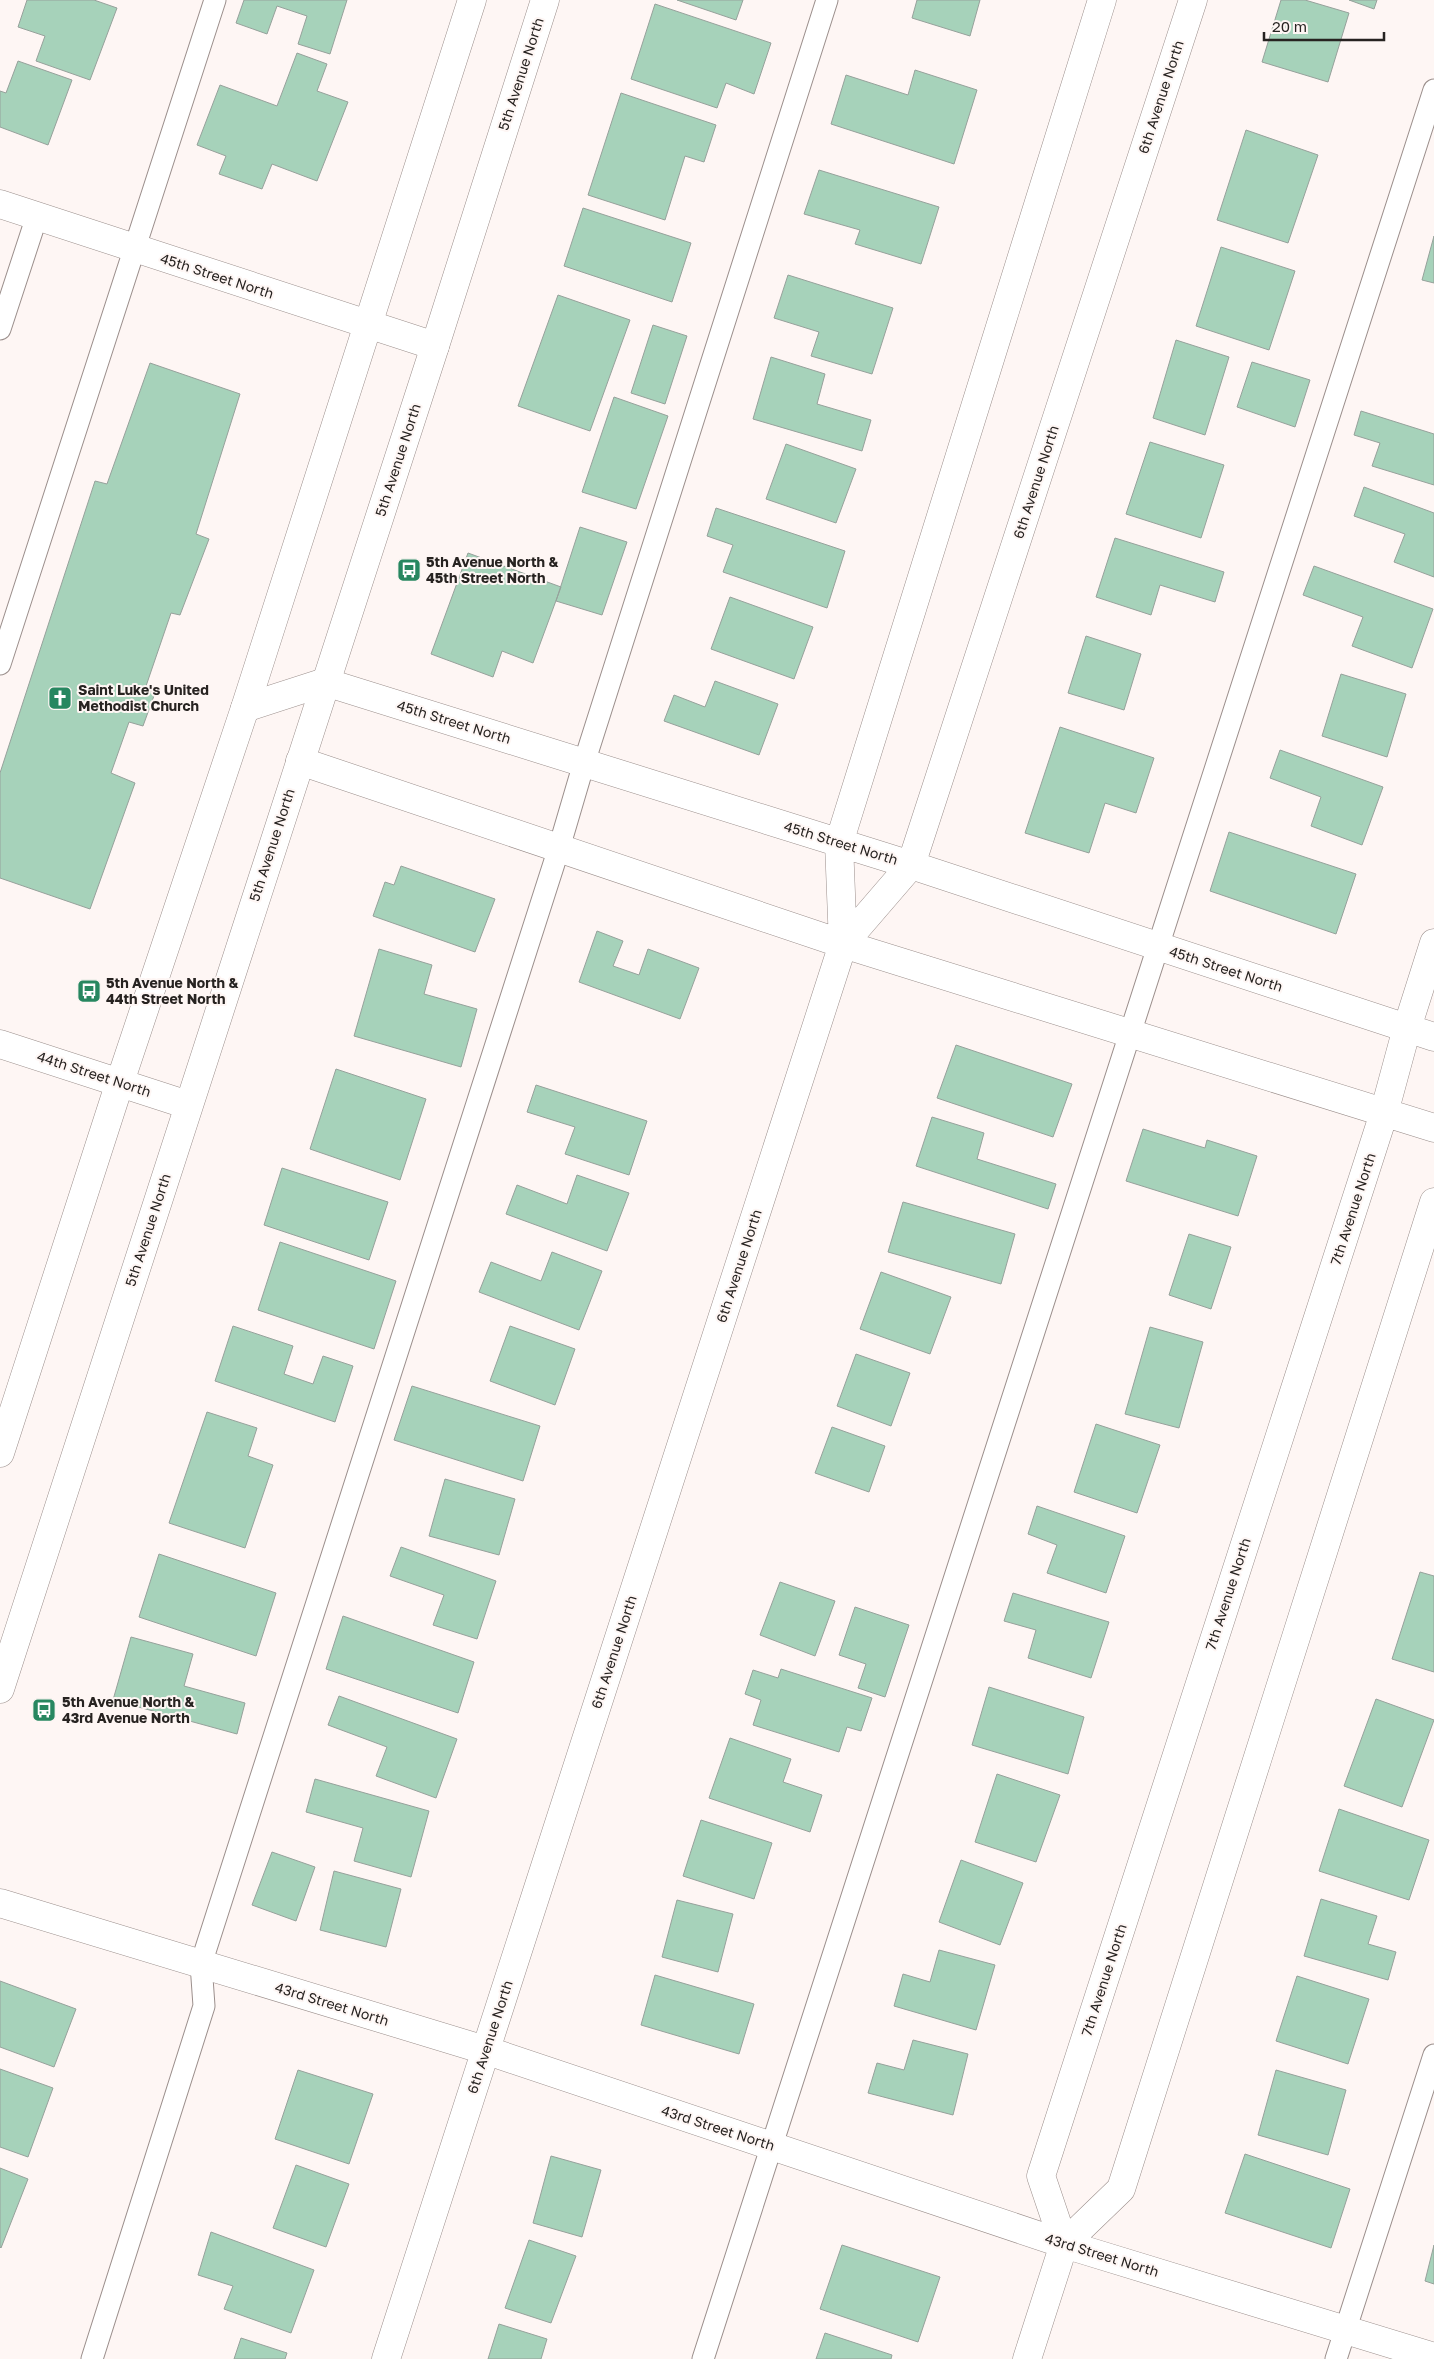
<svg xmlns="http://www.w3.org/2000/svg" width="1434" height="2359" viewBox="0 0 1434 2359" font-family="'Golos Text',sans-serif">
<rect width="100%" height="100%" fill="#fef6f4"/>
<!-- building -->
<path fill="#a6d2ba" stroke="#96a19b" d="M27 0H94L117 8 90 80 36 61 45 36 18 27Z
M244 0H347L330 54 298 44 307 16 277 6 267 34 236 23Z
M677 0H743L736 20Z
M917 0H980L970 36 912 18Z
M1281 0H1305L1349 13 1328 82 1262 62Z
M1349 0H1377L1374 9Z
M655 4 771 43 754 94 726 83 717 108 631 79Z
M297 53 327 64 317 91 348 102 317 181 272 164 262 189 219 174 226 156 197 145 220 85 277 106Z
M18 61 72 80 48 145 0 127V91L6 93Z
M915 70 977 90 954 164 831 124 846 75 908 95Z
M621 93 716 125 704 162 685 156 665 220 588 195Z
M1246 130 1318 155 1288 243 1217 220Z
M819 170 939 207 921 264 855 244 860 230 804 214Z
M583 208 691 243 672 302 564 266Z
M1434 236V283L1422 280Z
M1221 247 1295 271 1269 350 1196 326Z
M788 275 893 308 872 374 811 356 819 332 774 318Z
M558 295 630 320 590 431 518 406Z
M653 325 687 336 665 404 631 393Z
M1176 340 1229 357 1205 435 1153 418Z
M771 357 825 374 817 404 871 420 862 451 753 419Z
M1252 362 1310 380 1295 427 1237 407Z
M150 363 240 394 196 534 209 539 180 615 171 613 145 689 155 693 143 726 129 722 111 773 135 783 90 909 0 878V773L95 481 107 484Z
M614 397 668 416 636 509 582 492Z
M1361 411 1434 434V485L1372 466 1380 443 1354 435Z
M1150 442 1224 465 1201 538 1126 514Z
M786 444 856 469 836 523 766 499Z
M1364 487 1434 513V577L1394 562 1405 534 1354 516Z
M716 508 845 551 827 608 723 572 733 545 707 536Z
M580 527 627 542 602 615 556 601Z
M1115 538 1224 572 1215 602 1160 585 1151 615 1096 597Z
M468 553 561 587 533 663 502 651 493 677 431 654Z
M1314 566 1433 609 1412 668 1352 646 1363 617 1303 595Z
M730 597 813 627 794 679 711 649Z
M1086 636 1141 654 1124 710 1068 693Z
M1341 674 1406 694 1387 757 1322 736Z
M715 681 778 704 759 755 664 721 674 695 705 707Z
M1060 727 1154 758 1136 813 1105 803 1089 853 1025 833Z
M1280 750 1383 787 1362 845 1311 826 1321 797 1270 778Z
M1229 832 1356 874 1336 934 1210 891Z
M401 866 495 899 475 952 373 916 385 882 394 885Z
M597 931 623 941 613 966 639 975 648 949 699 968 680 1019 579 982Z
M379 949 432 965 424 994 477 1009 461 1067 354 1036Z
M956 1045 1072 1084 1053 1137 937 1098Z
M336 1069 426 1099 400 1180 310 1149Z
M536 1085 647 1121 629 1175 565 1154 575 1127 527 1112Z
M932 1117 984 1133 977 1159 1056 1184 1048 1209 916 1166Z
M1143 1129 1205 1148 1207 1140 1257 1156 1238 1216 1126 1181Z
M282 1168 388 1202 369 1260 264 1225Z
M577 1175 629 1193 607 1251 506 1214 517 1185 567 1204Z
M903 1202 1015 1234 1001 1284 888 1252Z
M1189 1234 1231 1247 1211 1309 1169 1295Z
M280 1242 396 1281 374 1349 258 1310Z
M552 1252 602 1271 579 1330 479 1292 491 1262 541 1281Z
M881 1272 951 1297 930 1354 860 1329Z
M233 1326 293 1346 284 1374 313 1384 323 1356 353 1366 335 1422 215 1381Z
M510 1326 575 1349 555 1405 490 1381Z
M1150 1327 1203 1342 1179 1428 1125 1414Z
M856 1354 910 1373 891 1426 837 1406Z
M412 1386 540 1426 523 1481 394 1440Z
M207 1412 257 1428 248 1456 273 1465 245 1548 169 1523Z
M1096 1424 1160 1445 1137 1513 1074 1492Z
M832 1427 885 1446 869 1492 815 1473Z
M445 1479 515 1499 499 1555 429 1536Z
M1037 1506 1125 1536 1106 1593 1047 1573 1057 1545 1028 1534Z
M401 1547 496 1581 477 1639 433 1625 444 1595 390 1576Z
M159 1554 276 1593 256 1656 139 1617Z
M1420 1572 1434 1576V1672L1392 1659Z
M780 1582 835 1601 815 1656 760 1635Z
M1013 1593 1109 1622 1091 1678 1028 1658 1036 1630 1004 1621Z
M855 1607 909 1625 885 1697 858 1688 866 1664 839 1655Z
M343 1616 474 1662 458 1713 326 1669Z
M131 1637 193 1654 184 1686 245 1703 237 1734 113 1700Z
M781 1669 872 1698 861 1731 847 1727 839 1752 753 1725 761 1700 745 1694 753 1670 778 1678Z
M989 1687 1084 1717 1068 1774 972 1745Z
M339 1696 457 1739 436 1798 376 1776 387 1747 328 1725Z
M1376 1699 1434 1720 1402 1807 1344 1786Z
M730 1738 791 1759 783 1782 822 1795 810 1832 709 1798Z
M997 1774 1060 1795 1036 1862 975 1842Z
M315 1779 429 1811 411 1877 354 1861 363 1828 306 1812Z
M1339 1809 1429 1840 1409 1900 1319 1871Z
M701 1820 772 1843 754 1899 683 1876Z
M272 1852 315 1867 296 1921 252 1905Z
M961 1860 1023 1883 1000 1945 939 1922Z
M334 1871 401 1889 386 1947 320 1930Z
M1321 1899 1377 1916 1368 1944 1396 1952 1388 1980 1304 1956Z
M677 1900 733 1914 718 1972 662 1957Z
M939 1950 995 1965 976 2030 894 2006 903 1974 930 1982Z
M655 1975 754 2004 739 2054 641 2025Z
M1297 1976 1369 1999 1348 2064 1276 2041Z
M0 1981 76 2009 54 2067 0 2047Z
M913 2040 968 2054 953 2115 868 2093 877 2063 904 2070Z
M0 2069 53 2088 28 2157 0 2147Z
M298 2070 373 2094 349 2164 275 2139Z
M1276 2070 1346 2090 1328 2155 1258 2135Z
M1245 2154 1350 2189 1331 2248 1225 2213Z
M551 2156 601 2170 582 2237 533 2223Z
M296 2165 349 2184 326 2247 273 2228Z
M0 2168 28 2179 1 2248 0 2247Z
M211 2232 314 2270 291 2333 224 2309 233 2286 198 2275Z
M529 2240 576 2256 551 2323 505 2308Z
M842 2245 940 2277 918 2342 820 2309Z
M1434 2245V2284L1425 2281Z
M499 2324 547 2339 541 2359H488Z
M825 2333 892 2355 891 2359H816Z
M241 2338 287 2353 285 2359H234Z"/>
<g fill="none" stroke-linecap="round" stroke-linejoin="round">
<!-- lane casing -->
<g stroke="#9b8f8c" stroke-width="23">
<path id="lane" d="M0 329 37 216
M0 664 215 0
M92 2359 204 2006 201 1964 559 848 584 763 827 0
M703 2359 1434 90
M1336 2359 1434 2055"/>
</g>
<!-- street casing -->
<g stroke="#9b8f8c" stroke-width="29">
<path id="street" d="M0 204 435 346
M245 708 325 682 911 865 1434 1037
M300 761 843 944 1434 1128
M843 944 911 865 1193 0
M0 1044 188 1105
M0 1903 485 2050 1064 2244 1434 2357
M1064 2244 1041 2176 1384 1113 1407 1028 1434 943
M386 2359 843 944 839 843 1102 0
M1027 2359 1064 2244 1121 2189 1434 1202"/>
</g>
<!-- primary casing -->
<g stroke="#9b8f8c" stroke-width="29">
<path id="primary" d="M0 1453 120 1082 245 708 472 0
M0 1689 435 346 545 0"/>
</g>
<!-- lane -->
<use href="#lane" stroke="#fff" stroke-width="21"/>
<!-- street -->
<use href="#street" stroke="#fff" stroke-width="28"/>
<!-- primary -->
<use href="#primary" stroke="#fff" stroke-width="28"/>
</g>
<!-- icons -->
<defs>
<g id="bus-square" transform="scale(1.25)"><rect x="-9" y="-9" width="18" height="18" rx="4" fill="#278760" stroke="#fef6f4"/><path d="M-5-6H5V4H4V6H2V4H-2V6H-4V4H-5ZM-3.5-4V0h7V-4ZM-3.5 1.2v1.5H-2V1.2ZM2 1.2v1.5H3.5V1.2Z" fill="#fff"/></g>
<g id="church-square" transform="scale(1.25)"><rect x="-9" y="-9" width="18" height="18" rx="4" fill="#278760" stroke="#fef6f4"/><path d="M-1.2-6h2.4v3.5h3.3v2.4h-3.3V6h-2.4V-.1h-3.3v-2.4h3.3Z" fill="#fff"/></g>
</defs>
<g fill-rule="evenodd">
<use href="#bus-square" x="409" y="570"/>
<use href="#church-square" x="60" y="698"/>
<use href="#bus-square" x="89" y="991"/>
<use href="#bus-square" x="44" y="1710"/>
</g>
<g text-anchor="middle" stroke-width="4" stroke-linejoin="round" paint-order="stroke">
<!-- street labels -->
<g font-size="14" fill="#272321" stroke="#fef6f4">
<text transform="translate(521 74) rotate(-72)" y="5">5th Avenue North</text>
<text transform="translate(1161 97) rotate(-72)" y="5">6th Avenue North</text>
<text transform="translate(217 276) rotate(18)" y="5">45th Street North</text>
<text transform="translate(398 460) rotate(-72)" y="5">5th Avenue North</text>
<text transform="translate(1036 482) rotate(-72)" y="5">6th Avenue North</text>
<text transform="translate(454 722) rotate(17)" y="5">45th Street North</text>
<text transform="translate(841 843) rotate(17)" y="5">45th Street North</text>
<text transform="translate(272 845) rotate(-72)" y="5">5th Avenue North</text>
<text transform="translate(1226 969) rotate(18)" y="5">45th Street North</text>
<text transform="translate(94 1074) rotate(18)" y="5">44th Street North</text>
<text transform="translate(1353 1209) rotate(-72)" y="5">7th Avenue North</text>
<text transform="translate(148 1230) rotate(-72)" y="5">5th Avenue North</text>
<text transform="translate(739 1266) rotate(-72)" y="5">6th Avenue North</text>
<text transform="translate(1228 1594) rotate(-72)" y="5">7th Avenue North</text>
<text transform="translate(614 1652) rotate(-72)" y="5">6th Avenue North</text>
<text transform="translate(1104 1980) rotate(-72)" y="5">7th Avenue North</text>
<text transform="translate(332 2004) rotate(17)" y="5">43rd Street North</text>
<text transform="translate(490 2037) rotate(-72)" y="5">6th Avenue North</text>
<text transform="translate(718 2128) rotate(18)" y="5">43rd Street North</text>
<text transform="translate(1102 2255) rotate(17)" y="5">43rd Street North</text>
</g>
<!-- poi labels -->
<g font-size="14" font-weight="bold" fill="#272321" stroke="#fef6f4" text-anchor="start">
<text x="426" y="567">5th Avenue North &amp;<tspan x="426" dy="16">45th Street North</tspan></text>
<text x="78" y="695">Saint Luke's United<tspan x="78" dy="16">Methodist Church</tspan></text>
<text x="106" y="988">5th Avenue North &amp;<tspan x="106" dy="16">44th Street North</tspan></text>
<text x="62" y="1707">5th Avenue North &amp;<tspan x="62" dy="16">43rd Avenue North</tspan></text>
</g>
</g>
<!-- scale -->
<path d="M1264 32v8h120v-8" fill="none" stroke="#272321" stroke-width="2.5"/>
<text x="1272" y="32" font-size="15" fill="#272321" stroke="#fef6f4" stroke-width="4" paint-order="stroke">20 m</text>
</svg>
